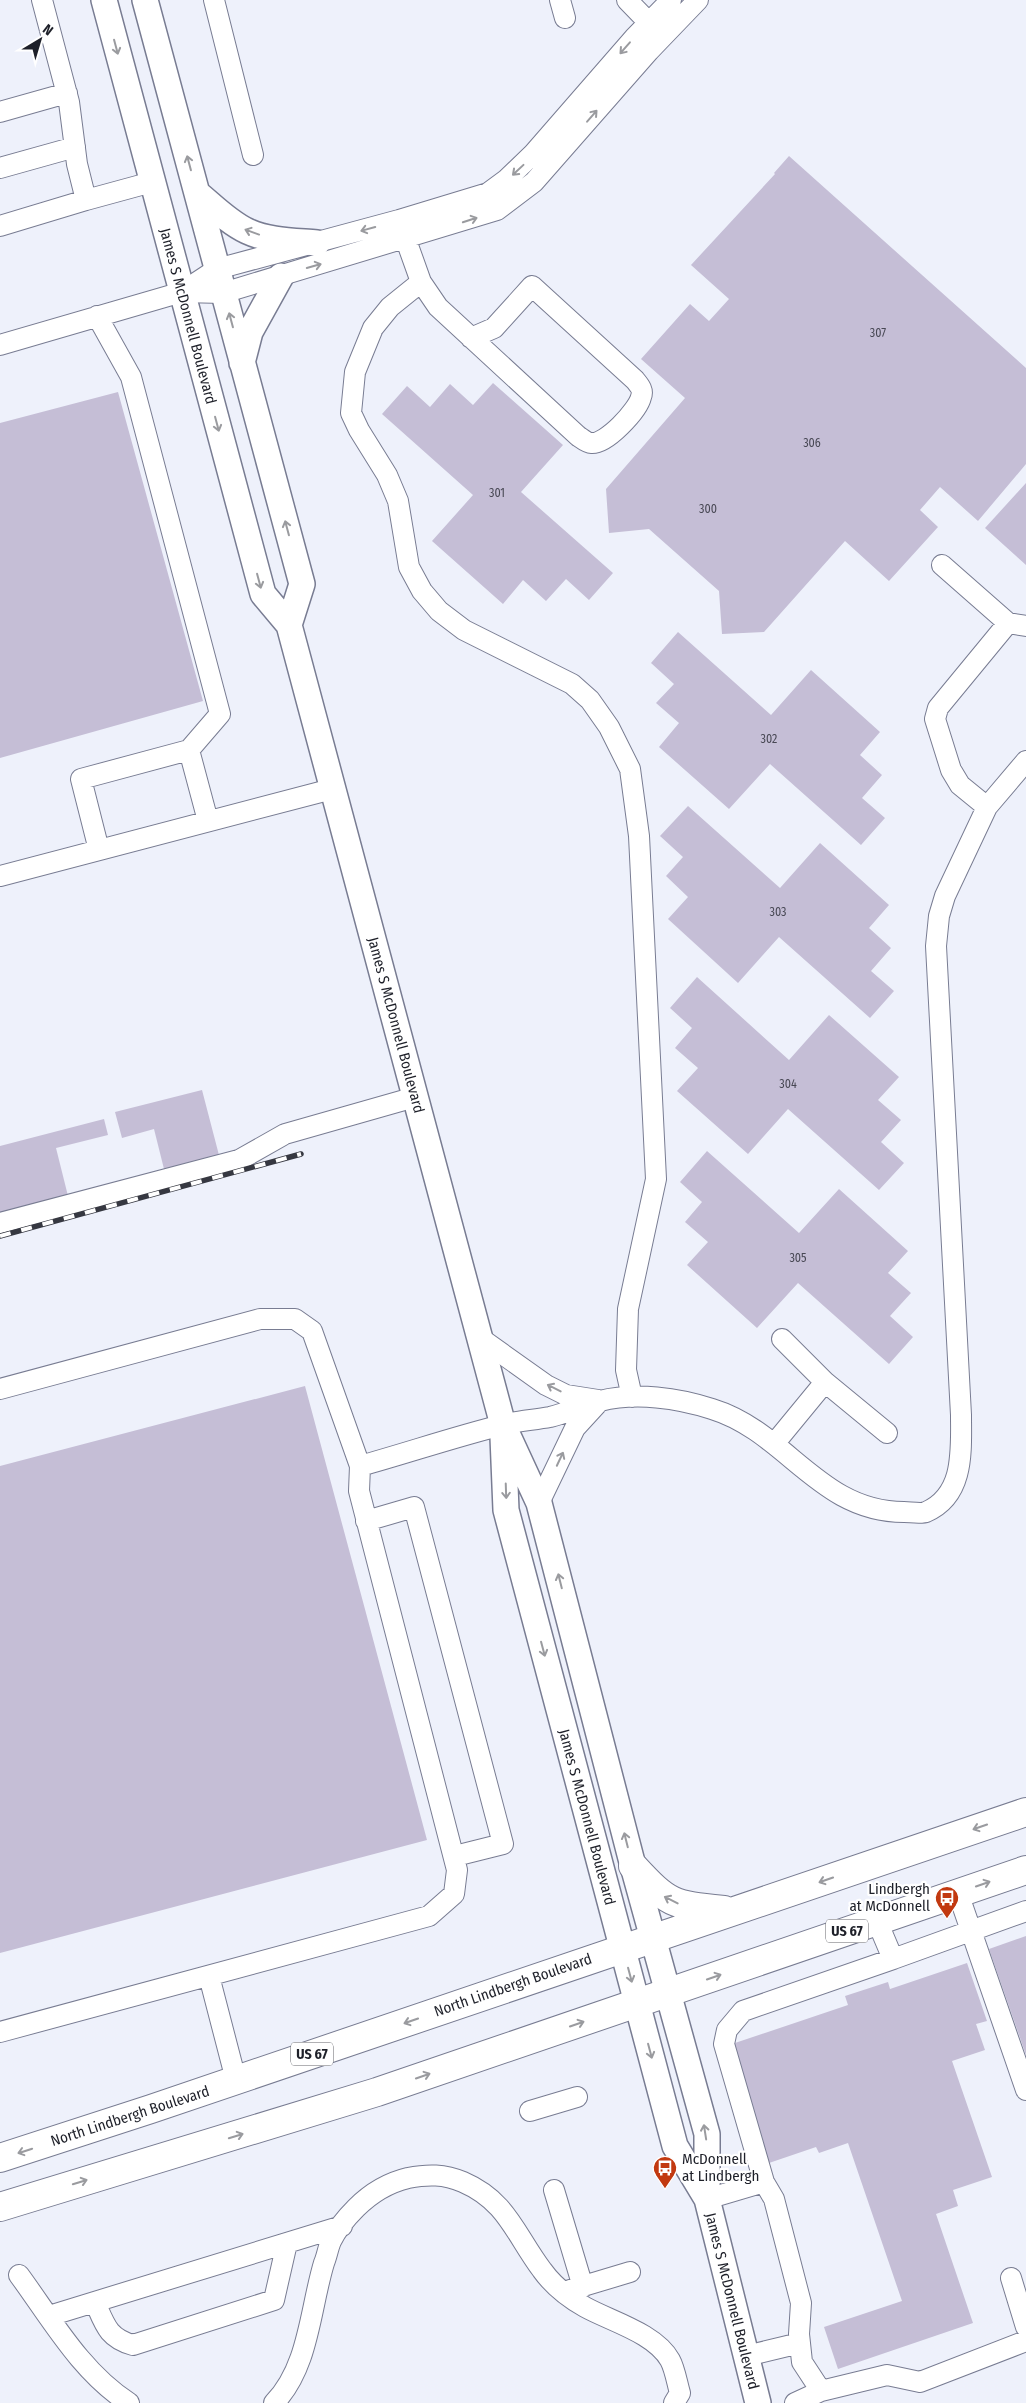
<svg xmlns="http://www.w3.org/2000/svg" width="1026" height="2403" viewBox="0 0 1026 2403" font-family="'Fira Sans Condensed',sans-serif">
<rect width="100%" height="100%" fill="#eef1fb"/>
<!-- building -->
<path fill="#c5bed6" d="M789 156 1026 368V464L978 521 940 487 920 510 938 527 889 581 845 541 764 632 722 634 719 591 649 529 609 533 606 489 685 398 641 359 690 304 709 321 729 299 691 265 775 174 774 173Z
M493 383 563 445 521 492 613 573 589 600 566 579 546 601 523 580 503 604 432 541 473 495 382 414 407 386 430 407 450 384 473 405Z
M118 392 203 701 0 758V423Z
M1026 483V565L985 528Z
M678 632 771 715 811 670 880 732 860 755 882 775 862 798 885 818 861 845 770 764 729 809 659 747 679 723 656 703 674 684 651 663Z
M688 806 780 888 820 843 889 905 869 928 891 948 871 971 894 991 870 1018 779 937 738 983 668 919 688 897 666 876 683 857 660 836Z
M697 977 789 1060 829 1015 899 1077 878 1100 901 1120 881 1142 904 1163 879 1190 788 1109 748 1154 677 1091 698 1068 675 1048 692 1028 670 1008Z
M202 1090 220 1159 165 1173 154 1129 122 1138 115 1112Z
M104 1119 108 1135 56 1148 68 1196 0 1213V1146Z
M707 1151 799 1233 839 1189 908 1251 888 1273 911 1293 890 1316 913 1337 889 1364 798 1283 757 1328 687 1265 708 1242 685 1222 702 1202 680 1182Z
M305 1386 427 1840 0 1953V1466Z
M1026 1936V2055L989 1949Z
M967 1963 987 2021 976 2024 985 2050 952 2061 992 2177 953 2190 958 2206 936 2214 973 2323 838 2369 824 2327 902 2301 848 2143 819 2153 816 2147 769 2163 729 2045 848 2005 845 1996 888 1982 890 1989Z"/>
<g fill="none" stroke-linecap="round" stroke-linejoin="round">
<!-- minor casing -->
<g stroke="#787c92" stroke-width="22">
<path id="minor" d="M214 0 253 155
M560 0 565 18
M627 0 657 31
M0 112 67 93
M0 168 75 147
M86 200 152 182
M0 226 86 200 77 164 69 102 42 0
M401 226 421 282 438 307 578 436C581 438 587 443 591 443 606 445 638 410 641 397 644 390 639 385 635 380L532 286 494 328 471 338
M421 282 390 307 373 328 355 372 351 413 359 430 387 475 398 501 409 567 422 591 439 611 464 630 572 684 590 700 609 727 630 769 639 836 656 1179 628 1309 626 1370 632 1397
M182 292 223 293 497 210 534 182 649 51 698 0
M97 316 131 377 220 714 189 750 208 821
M0 345 182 292 217 269 399 220 488 193 507 179 533 154 634 38 671 0
M942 565 1008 623
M987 807 960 785 951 770 935 719 938 708 1008 623 1026 626
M99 850 81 779 189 750
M0 876 332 789
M0 1223 239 1160 285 1134 415 1097
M480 1338 546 1385 566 1395 598 1400
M782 1339 825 1382 887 1433
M0 1389 260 1319H295L312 1331 360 1466 359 1491 457 1870 454 1894 429 1916 0 2032
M774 1444 825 1382
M360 1466C407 1453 454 1437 502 1425 517 1421 534 1420 550 1417 567 1413 583 1405 600 1401 636 1392 678 1398 712 1409 787 1432 819 1512 904 1512 910 1512 921 1514 926 1512 965 1495 961 1450 961 1415L936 946 939 916 945 896 987 807 1026 761
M539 1503 575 1428 597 1404
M366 1521 414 1507 503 1844 455 1856
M958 1893 1026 2090
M877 1921 893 1959 1026 1911
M209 1976 236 2080
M530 2111 577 2097
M764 2182 724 2044 727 2030 743 2011 893 1959
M554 2190 583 2287
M707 2199 764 2182 774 2199 801 2303 799 2334 802 2362 821 2391 887 2375 920 2382 1026 2341
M19 2275C52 2320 81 2372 129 2403
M1011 2278 1026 2327
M570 2290 630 2272
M95 2302C105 2325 108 2338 133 2345L274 2300 287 2243
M49 2316 342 2226
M746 2356 800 2343
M274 2403C309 2367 310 2309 324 2263 327 2256 328 2248 331 2241 337 2229 347 2217 356 2208 371 2193 387 2183 408 2178 428 2174 444 2174 463 2182 507 2201 515 2234 542 2270 552 2284 569 2298 585 2307 610 2321 655 2333 670 2360 675 2369 677 2383 680 2393L674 2403
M795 2403 821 2391"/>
</g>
<!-- major casing -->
<g stroke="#787c92" stroke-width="28">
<path id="major" d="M104 0 263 594 289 625 503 1425 539 1503 633 1866 707 2134V2199L758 2403
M145 0 302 584 289 625
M197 193C213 206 228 222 247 231 268 241 294 241 317 243
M242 363 250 332 281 276
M503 1437 506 1510 675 2146 707 2199"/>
</g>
<!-- highway casing -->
<g stroke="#787c92" stroke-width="30">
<path id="highway" d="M633 1866C668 1904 672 1905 724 1910
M0 2158 151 2109 1026 1812
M0 2207 377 2092 1026 1870"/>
</g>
<!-- minor -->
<use href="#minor" stroke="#fff" stroke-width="20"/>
<!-- major -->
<use href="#major" stroke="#fff" stroke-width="25"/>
<!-- highway -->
<use href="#highway" stroke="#fff" stroke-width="28"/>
<!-- rail casing -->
<g stroke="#363841" stroke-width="5.5">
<path id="rail" d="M0 1236 301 1154"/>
</g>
<!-- rail -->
<use href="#rail" stroke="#fff" stroke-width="4" stroke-dasharray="11" stroke-linecap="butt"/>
</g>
<!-- one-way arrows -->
<defs><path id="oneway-shaft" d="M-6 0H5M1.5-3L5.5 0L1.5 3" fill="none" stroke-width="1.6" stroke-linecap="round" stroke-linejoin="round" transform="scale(1.25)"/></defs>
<g stroke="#9a9b9f">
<use href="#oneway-shaft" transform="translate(116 47) rotate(75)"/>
<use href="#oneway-shaft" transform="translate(625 48) rotate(131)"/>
<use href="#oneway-shaft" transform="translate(592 116) rotate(-49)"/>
<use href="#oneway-shaft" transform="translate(189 163) rotate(-105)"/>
<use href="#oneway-shaft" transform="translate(518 170) rotate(137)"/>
<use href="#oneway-shaft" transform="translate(470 220) rotate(-18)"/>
<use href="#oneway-shaft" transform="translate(368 229) rotate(165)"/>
<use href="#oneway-shaft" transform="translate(252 232) rotate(-160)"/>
<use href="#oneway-shaft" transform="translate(314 266) rotate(-16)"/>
<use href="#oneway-shaft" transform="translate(231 320) rotate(-105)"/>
<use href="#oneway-shaft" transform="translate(217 424) rotate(75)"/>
<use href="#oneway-shaft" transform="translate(287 528) rotate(-105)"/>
<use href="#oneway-shaft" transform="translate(259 581) rotate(75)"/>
<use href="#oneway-shaft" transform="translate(554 1388) rotate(-153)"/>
<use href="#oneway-shaft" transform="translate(560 1459) rotate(-65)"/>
<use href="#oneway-shaft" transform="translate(506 1491) rotate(88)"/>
<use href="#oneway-shaft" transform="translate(560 1581) rotate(-104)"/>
<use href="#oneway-shaft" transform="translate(543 1649) rotate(75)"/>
<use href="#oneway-shaft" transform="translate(980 1827) rotate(161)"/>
<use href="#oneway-shaft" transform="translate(626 1840) rotate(-104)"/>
<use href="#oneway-shaft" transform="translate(826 1880) rotate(161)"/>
<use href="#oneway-shaft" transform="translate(983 1884) rotate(-19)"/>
<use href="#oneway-shaft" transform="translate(671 1900) rotate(-153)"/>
<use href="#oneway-shaft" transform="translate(630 1975) rotate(75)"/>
<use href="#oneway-shaft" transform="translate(714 1977) rotate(-19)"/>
<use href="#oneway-shaft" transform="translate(411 2021) rotate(161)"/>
<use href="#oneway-shaft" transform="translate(577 2024) rotate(-19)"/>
<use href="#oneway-shaft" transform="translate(650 2051) rotate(75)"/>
<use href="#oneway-shaft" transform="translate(423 2076) rotate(-19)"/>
<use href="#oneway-shaft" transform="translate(705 2132) rotate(-99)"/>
<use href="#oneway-shaft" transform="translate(236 2136) rotate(-17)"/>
<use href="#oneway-shaft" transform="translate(25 2151) rotate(162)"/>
<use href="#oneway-shaft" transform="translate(80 2182) rotate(-17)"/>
</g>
<!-- icons -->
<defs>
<g id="bus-pin" transform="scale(1.25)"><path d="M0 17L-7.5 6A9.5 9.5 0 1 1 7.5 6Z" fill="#c23910" stroke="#fff"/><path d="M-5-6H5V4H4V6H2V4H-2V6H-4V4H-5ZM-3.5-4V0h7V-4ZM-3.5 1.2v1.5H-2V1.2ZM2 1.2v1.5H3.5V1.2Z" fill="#fff"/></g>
</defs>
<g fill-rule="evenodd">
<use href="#bus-pin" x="947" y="1898"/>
<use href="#bus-pin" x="665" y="2168"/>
</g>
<g text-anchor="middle" stroke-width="4.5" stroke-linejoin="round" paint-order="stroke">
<!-- number labels -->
<g font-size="12" fill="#484854">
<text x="878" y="337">307</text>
<text x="812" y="447">306</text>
<text x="497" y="497">301</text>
<text x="708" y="513">300</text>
<text x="769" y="743">302</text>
<text x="778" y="916">303</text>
<text x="788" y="1088">304</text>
<text x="798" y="1262">305</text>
</g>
<!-- shield labels -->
<g fill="#fff" stroke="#626369" stroke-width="1">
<rect x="826" y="1919.5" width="42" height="23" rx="4"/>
<rect x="291" y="2042.5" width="42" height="23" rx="4"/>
</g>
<g font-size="14" font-weight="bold" fill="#1e2029">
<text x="847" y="1936">US 67</text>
<text x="312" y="2059">US 67</text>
</g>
<!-- street labels -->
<g font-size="15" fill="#1e2029" stroke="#fff">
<text transform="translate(188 316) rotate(75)" y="5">James S McDonnell Boulevard</text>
<text transform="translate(396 1025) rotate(75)" y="5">James S McDonnell Boulevard</text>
<text transform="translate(587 1817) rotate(75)" y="5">James S McDonnell Boulevard</text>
<text transform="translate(513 1985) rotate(-19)" y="5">North Lindbergh Boulevard</text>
<text transform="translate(130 2116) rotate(-18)" y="5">North Lindbergh Boulevard</text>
<text transform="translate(732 2301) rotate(76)" y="5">James S McDonnell Boulevard</text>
</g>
<!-- poi labels -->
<g font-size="15" fill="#1e2029" stroke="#fff" text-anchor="end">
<text x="930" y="1894">Lindbergh<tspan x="930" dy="17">at McDonnell</tspan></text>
<text x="682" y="2164" text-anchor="start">McDonnell<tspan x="682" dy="17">at Lindbergh</tspan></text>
</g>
</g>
<!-- north arrow -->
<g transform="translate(40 40) rotate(38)" stroke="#ffffff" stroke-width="4" paint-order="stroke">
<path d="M0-4L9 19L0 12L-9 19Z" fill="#1e2029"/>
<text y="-8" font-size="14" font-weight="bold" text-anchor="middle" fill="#1e2029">N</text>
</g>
</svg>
